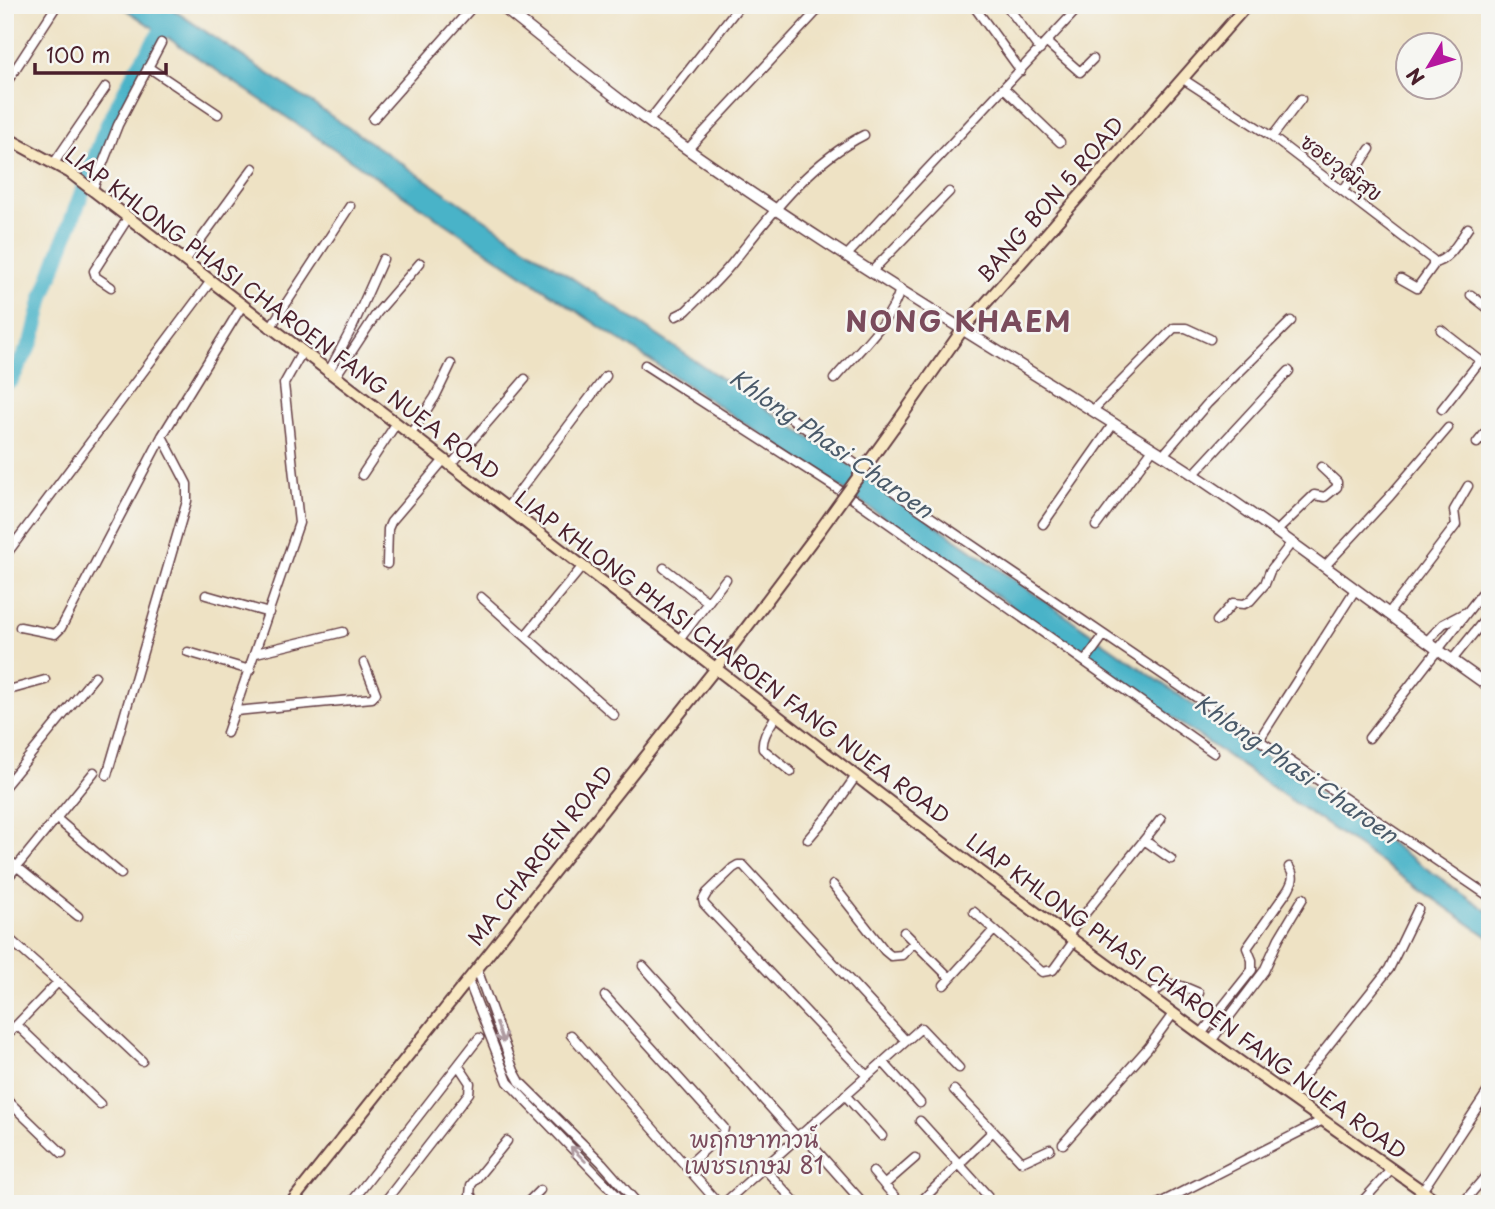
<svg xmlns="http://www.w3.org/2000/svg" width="1495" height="1209" viewBox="0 0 1495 1209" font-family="'Playpen Sans','Playpen Sans Thai',sans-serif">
<rect width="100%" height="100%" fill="#f6f6f2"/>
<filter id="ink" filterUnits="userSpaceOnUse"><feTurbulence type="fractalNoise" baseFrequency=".0143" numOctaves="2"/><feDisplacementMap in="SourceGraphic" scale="14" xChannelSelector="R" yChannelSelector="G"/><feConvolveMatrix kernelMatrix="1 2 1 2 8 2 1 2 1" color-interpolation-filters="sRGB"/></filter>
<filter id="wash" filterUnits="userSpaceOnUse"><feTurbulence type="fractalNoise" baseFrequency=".00686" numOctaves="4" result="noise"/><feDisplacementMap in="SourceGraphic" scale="28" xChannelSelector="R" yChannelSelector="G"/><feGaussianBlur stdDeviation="1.57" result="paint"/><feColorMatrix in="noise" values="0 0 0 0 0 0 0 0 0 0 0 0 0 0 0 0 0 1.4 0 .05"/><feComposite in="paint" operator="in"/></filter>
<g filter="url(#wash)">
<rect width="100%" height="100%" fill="#eee2c4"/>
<!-- water -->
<path fill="#4ab3c8" stroke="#4a697a" stroke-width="2" d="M119 5H166L856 469 1490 913V938L841 488Z"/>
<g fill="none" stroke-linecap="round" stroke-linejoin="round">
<!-- river -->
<path stroke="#4ab3c8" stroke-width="16" d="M5 383 11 380 33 339 43 297 106 128 135 72 167 22"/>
</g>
</g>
<g filter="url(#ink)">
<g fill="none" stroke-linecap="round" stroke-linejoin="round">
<!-- minor casing -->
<g stroke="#633c42" stroke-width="11">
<path id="minor" d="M973 5 1021 71
M1006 5 1040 50
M1482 5 1490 13
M1047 43 1080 72 1093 59
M5 67 6 66
M148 67 218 114
M1183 79 1272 137 1433 260V266L1417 288 1401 279
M5 85 57 5
M1004 88 1060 142
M373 119 474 5
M649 121 740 5
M1272 137 1301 99
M688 149 816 12
M54 163 106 87
M92 191 118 125 161 43
M1343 191 1370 149
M847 255 1081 5
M185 261 253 168
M1433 263C1450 260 1459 241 1468 228
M872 271 949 192
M111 287 96 277 94 271 128 218
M1471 295 1490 310
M676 316 686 311C702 295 720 279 734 261 772 213 809 163 864 135
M270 328 350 206
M1441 330 1490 368
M645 365 861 504 1214 753
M328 373 353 326 383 259
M335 377 377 313 420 263
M834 379C855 354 893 320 900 289
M764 399 916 507 1259 740
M1442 409 1480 361
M1093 410 1174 328H1186L1210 339
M410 435 435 397 451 364
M1477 443 1490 427
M1163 455 1208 403 1291 321
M450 466 525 379
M362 475 396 424
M1193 475 1289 371
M506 509 606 376
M1043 524 1114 423
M1096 526 1153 449
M1277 531 1314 495 1325 497 1337 487V482L1321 467
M5 556 211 281
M387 564 388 529 391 522 443 461
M1325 566 1390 496 1448 428
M664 568 708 602
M1355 590 1259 740 1490 897
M206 595 269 613
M481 597 614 715
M1388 614 1456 525 1454 510 1468 486
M1217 621 1233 603 1244 604 1250 601 1265 584 1270 571 1292 542
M20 627 55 634 61 628 162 436 242 306
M525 636 582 567
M679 640 726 579
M1426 642 1443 624 1464 613
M188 652 250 670
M256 653 343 632
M1452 660 1490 613
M1085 661 1104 635
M5 691 45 680
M236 711 372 698 376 693 364 663
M777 714C771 725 761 737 763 749L791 772
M227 733 299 523 284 384 302 352
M1369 738 1490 583
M107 775 187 501V484L162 436
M5 786 95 676
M57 819 121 874
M808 839 831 812 856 776
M1144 840 1171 859
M5 857 78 916
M5 881 94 772
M833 885 885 951 891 956 902 955 914 942
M974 912 1042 972 1053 970 1074 941
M904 932 950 978
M5 935 58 982 142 1061
M1067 936 1161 819
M643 966 797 1137
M477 969 514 1071 520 1082 602 1163 638 1204
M468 980 508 1082 625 1204
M944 985 994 930
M605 996 724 1128 723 1133 686 1167
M1151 997C1166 977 1178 984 1199 993
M17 1025 100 1104
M1201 1034 1252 970V960L1247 948 1288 890C1293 881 1295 876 1289 867
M571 1035 719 1204
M5 1037 58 982
M1211 1041 1264 971 1279 938 1303 898
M883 1062 920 1103
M867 1076 704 904 703 900 707 893 733 868 738 865H743L906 1041
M845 1095 882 1136
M1288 1096 1389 969 1418 909
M5 1098 62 1153
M920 1121 987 1195
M993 1131 1022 1162 1050 1149
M801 1133 864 1204
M1063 1144 1148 1048 1173 1014
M763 1167 797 1204
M873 1172 901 1204
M884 1185 915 1158
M1422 1191 1490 1088
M350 1204 479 1038
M383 1204 469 1093 470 1083 458 1065
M479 1204 470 1195 471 1185 507 1141
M526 1204 540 1190
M723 1204 921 1028 959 1068
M918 1204 993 1131 954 1090
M1158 1204 1323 1120
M1360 1204 1391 1170
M1462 1204 1490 1171"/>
</g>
<!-- tertiary casing -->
<g stroke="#633c42" stroke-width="13">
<path id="tertiary" d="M500 5C544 40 588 76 633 110 803 235 987 343 1165 456 1277 527 1381 611 1490 687"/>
</g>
<!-- secondary casing -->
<g stroke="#633c42" stroke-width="14">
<path id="secondary" d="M5 137 69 172 981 872 1201 1034 1441 1204
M894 427 963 329 1247 5
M290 1204 716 668 820 530"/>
</g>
<!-- minor -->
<use href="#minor" stroke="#fff" stroke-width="8"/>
<!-- tertiary -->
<use href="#tertiary" stroke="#fff" stroke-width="10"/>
<!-- secondary -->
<use href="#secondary" stroke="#f8e8c3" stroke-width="10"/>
<!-- secondary-bridge casing -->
<g stroke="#633c42" stroke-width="14" stroke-linecap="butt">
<path id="secondary-bridge" d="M820 530 894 427"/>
</g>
<!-- secondary-bridge -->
<use href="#secondary-bridge" stroke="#f8e8c3" stroke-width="10"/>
</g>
<!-- one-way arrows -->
<defs><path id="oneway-shaft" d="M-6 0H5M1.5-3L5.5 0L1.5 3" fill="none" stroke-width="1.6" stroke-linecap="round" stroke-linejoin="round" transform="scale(1.75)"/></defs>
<g stroke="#ae9aa0">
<use href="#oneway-shaft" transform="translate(500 1033) rotate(70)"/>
<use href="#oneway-shaft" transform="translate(578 1154) rotate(-135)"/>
</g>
</g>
<g text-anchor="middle" stroke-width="5" stroke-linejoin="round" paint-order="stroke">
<!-- street labels -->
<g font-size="21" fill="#4a1f2b" stroke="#f6f6f2">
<text transform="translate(1341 168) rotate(37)" y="7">ซอยวุฒิสุข</text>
<text transform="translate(1051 200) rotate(-49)" y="7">BANG BON 5 ROAD</text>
<text transform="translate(282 314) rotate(37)" y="7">LIAP KHLONG PHASI CHAROEN FANG NUEA ROAD</text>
<text transform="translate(732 658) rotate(37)" y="7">LIAP KHLONG PHASI CHAROEN FANG NUEA ROAD</text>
<text transform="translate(541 856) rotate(-52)" y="7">MA CHAROEN ROAD</text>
<text transform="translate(1186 997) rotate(36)" y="7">LIAP KHLONG PHASI CHAROEN FANG NUEA ROAD</text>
</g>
<!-- water labels -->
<g font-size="23" font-style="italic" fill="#4a5a6a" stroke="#f6f6f2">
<text transform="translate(831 444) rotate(35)" y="8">Khlong Phasi Charoen</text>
<text transform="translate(1296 769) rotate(35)" y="8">Khlong Phasi Charoen</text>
</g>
<!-- neighbourhood labels -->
<g font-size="23" fill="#7a4b5c" stroke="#f6f6f2">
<text x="754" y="1148">พฤกษาทาวน์<tspan x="754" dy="26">เพชรเกษม 81</tspan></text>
</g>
<!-- district labels -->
<g font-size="28" font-weight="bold" letter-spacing="2" fill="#7a4b5c" stroke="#f6f6f2">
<text x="959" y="332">NONG KHAEM</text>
</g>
</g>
<!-- margin -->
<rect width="1495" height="1209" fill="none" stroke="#f6f6f2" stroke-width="28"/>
<!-- north arrow -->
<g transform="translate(1429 66) rotate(232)"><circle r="33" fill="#f6f6f2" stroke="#b1a0a2" stroke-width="2"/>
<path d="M0-5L12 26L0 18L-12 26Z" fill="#b5179e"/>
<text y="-10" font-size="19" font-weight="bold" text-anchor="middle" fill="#4a1f2b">N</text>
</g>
<!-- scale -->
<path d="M35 63v10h131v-10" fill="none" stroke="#4a1f2b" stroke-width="3.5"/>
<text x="46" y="63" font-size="21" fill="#4a1f2b" stroke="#f6f6f2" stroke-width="5" paint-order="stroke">100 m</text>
</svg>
